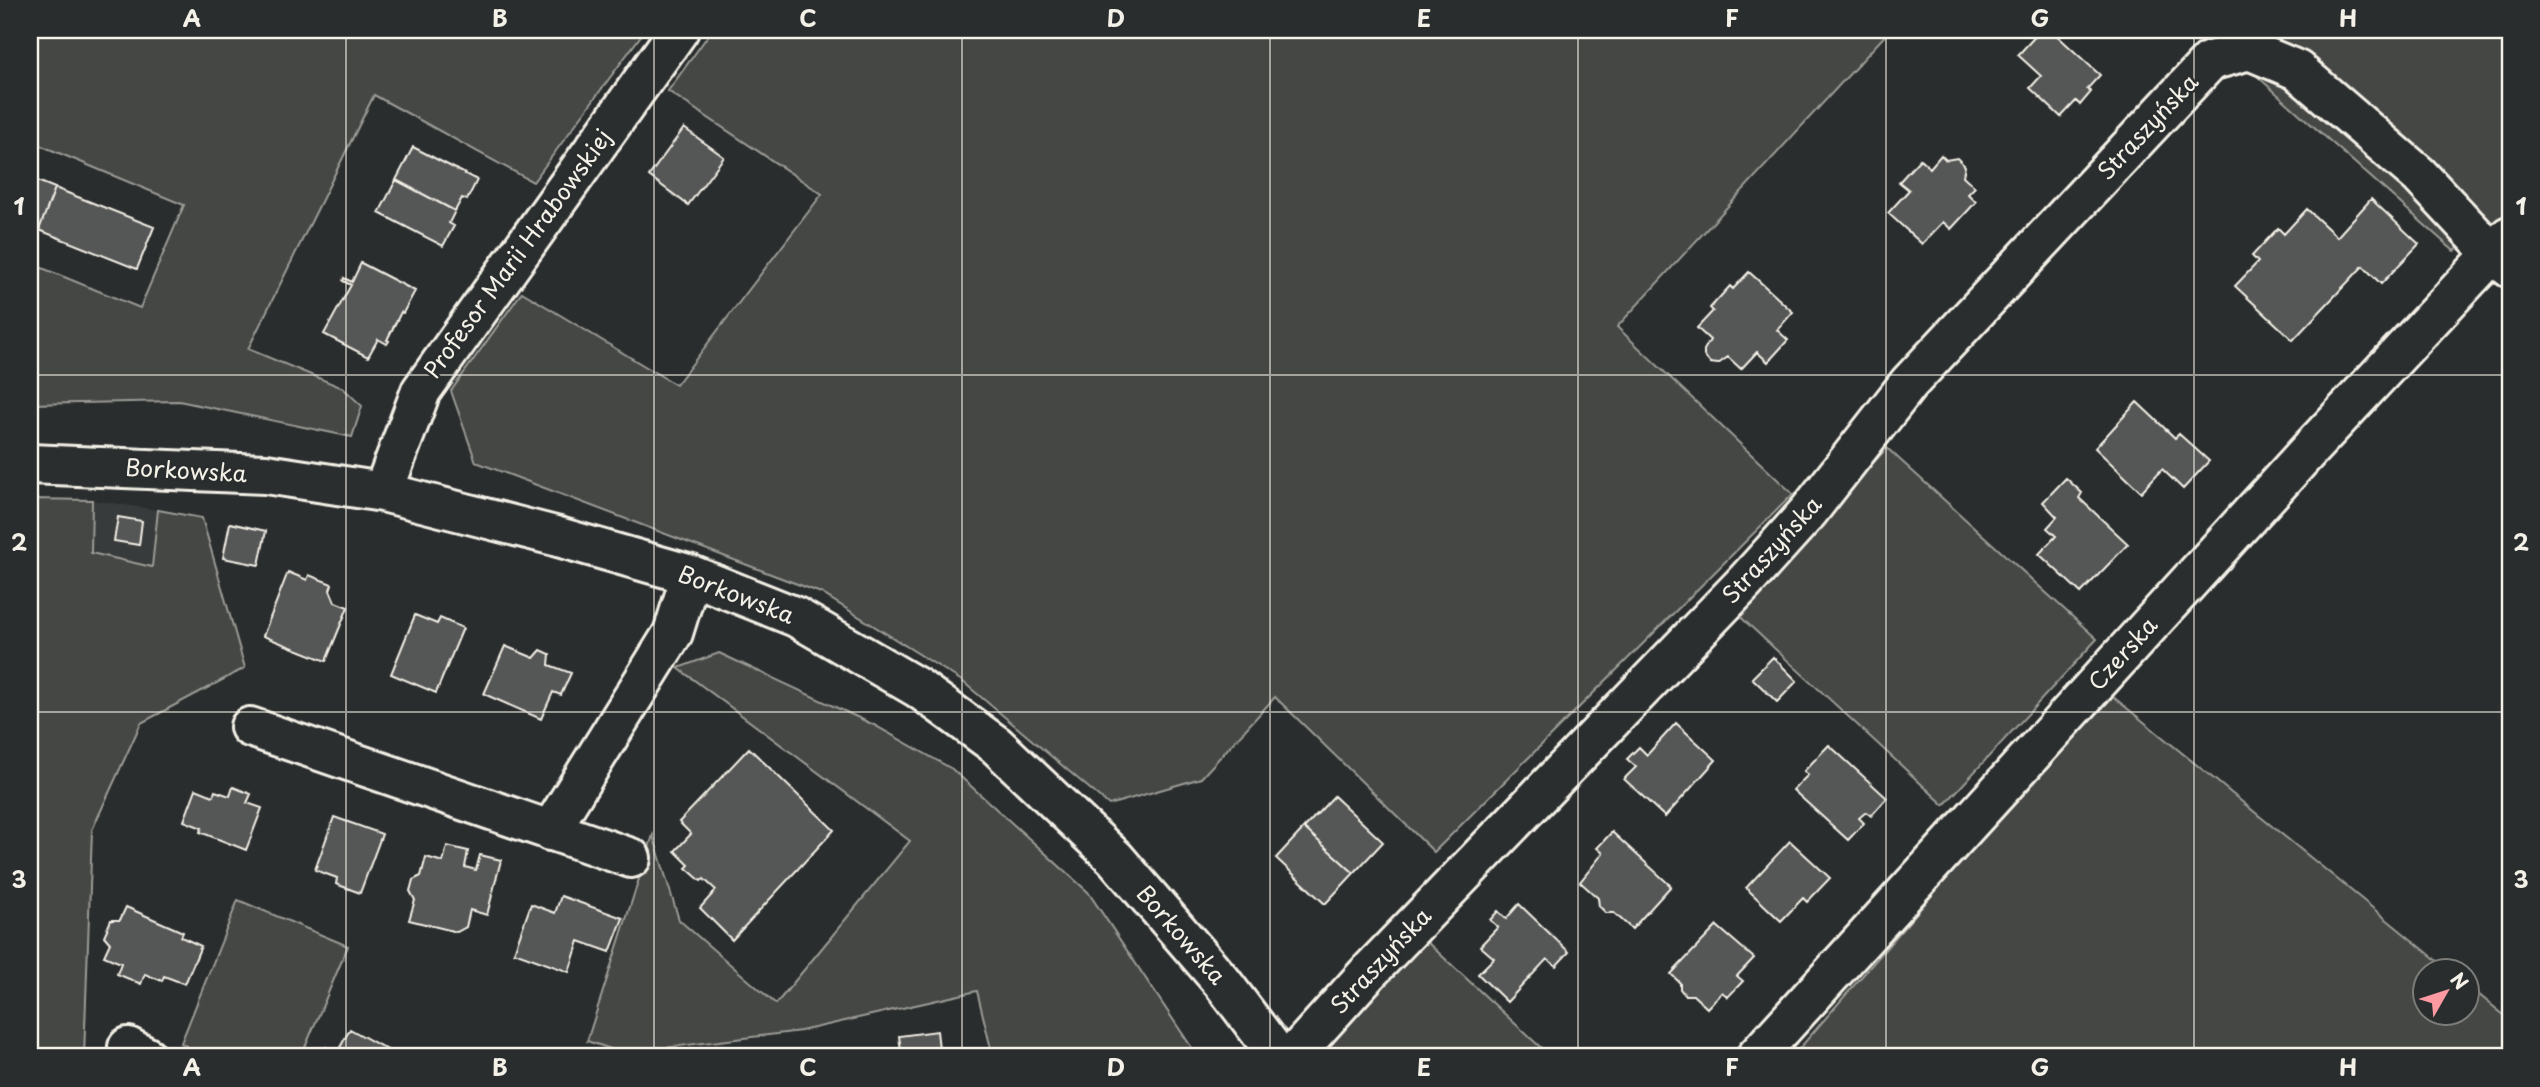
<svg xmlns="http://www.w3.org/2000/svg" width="2540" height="1087" viewBox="0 0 2540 1087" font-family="'Playpen Sans',sans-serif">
<rect width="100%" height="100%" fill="#2a2d2e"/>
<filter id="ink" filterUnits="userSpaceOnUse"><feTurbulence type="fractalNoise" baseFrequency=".0143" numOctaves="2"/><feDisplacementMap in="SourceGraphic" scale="14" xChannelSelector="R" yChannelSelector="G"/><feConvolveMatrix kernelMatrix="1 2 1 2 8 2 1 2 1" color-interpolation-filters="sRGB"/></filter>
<g filter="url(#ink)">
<!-- built -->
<path fill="#373a3a" d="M92 500 158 510 153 567 91 553Z"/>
<!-- green -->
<path fill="#444645" stroke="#9c9c96" stroke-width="2" d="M30 30H253L262 34 264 30H645L533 182 374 95 248 349 343 388 362 406 352 437 179 401 30 404V263L140 308 184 205 30 141Z
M712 30H1890L1617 327 1793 494 1434 852 1275 697 1201 778 1109 805 962 681 821 593 476 462 451 391 522 292 676 385 822 194 668 91Z
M2205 30H2510V219L2454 251Z
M1887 448 2097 639 1944 805 1734 611Z
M30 499 92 500 91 553 152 567 158 510 202 518 245 668 141 723 92 830 84 1057H30Z
M719 653 874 725 952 769 1088 892 1198 1057H993L977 991 801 1031 623 1053 587 1041 653 835 679 920 776 1004 910 841 678 668Z
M2112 696 2450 971 2424 972V1014H2466L2467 985 2510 1020V1057H1792L1946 879Z
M238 900 348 946 301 1057H206L181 1043Z
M1427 942 1551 1057H1325V1043Z"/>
<!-- building -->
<path fill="#555756" stroke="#f4f1e8" stroke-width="2" d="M2041 30H2051L2100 75 2087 89 2091 92 2080 105 2076 101 2061 117 2030 88 2041 76 2018 55Z
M684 128 724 157 688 205 649 176Z
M413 147 477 180 467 200 462 198 455 211 396 180Z
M1941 155 1946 160 1957 158 1965 166 1963 176 1975 187 1968 194 1976 202 1951 229 1943 222 1922 244 1888 213 1909 190 1899 182 1920 159 1930 168Z
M30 178 55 188 39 230 30 226Z
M396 180 455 211 449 223 454 226 443 246 379 213Z
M55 188 154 227 137 269 39 230Z
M2371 199 2419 244 2381 284 2363 266 2293 340 2235 286 2258 262 2252 256 2278 228 2284 234 2307 209 2337 237Z
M361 263 415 291 403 313 401 312 387 340 389 341 387 344 378 339 368 357 324 334 351 285 343 281 344 278 352 282Z
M1749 272 1793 312 1777 330 1788 340 1768 362 1757 352 1741 369 1728 357 1718 364 1710 363 1704 356V350L1710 340 1697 328 1713 311 1710 308 1730 286 1733 289Z
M2137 402 2175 438 2179 434 2209 461 2183 489 2162 469 2141 492 2095 448Z
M2066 478 2082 493 2079 498 2128 544 2081 593 2039 554 2056 536 2047 528 2057 517 2043 502Z
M118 517 142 521 139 545 114 541Z
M230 523 266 531 259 565 223 558Z
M288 572 307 580 309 575 332 584 330 590 335 602 348 607 326 661 263 636Z
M415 615 437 624 440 618 463 628 436 693 391 674Z
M505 646 534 658 541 650 550 654 549 665 571 673 561 695 553 692 541 719 484 694Z
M1773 657 1797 681 1777 702 1752 678Z
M1676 723 1716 760 1665 817 1624 779 1636 767 1627 759 1639 747 1647 755Z
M1829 745 1887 798 1871 816 1866 812 1859 818 1864 823 1848 840 1793 790 1808 775 1804 771Z
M749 748 834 830 732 940 700 908 716 890 704 879 701 881 686 868 689 865 675 851 691 834 679 822Z
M233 787 251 794 247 803 262 808 246 850 200 832 202 828 184 821 196 789 213 796 215 791 230 796Z
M1334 796 1383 842 1354 873 1304 828Z
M334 817 382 834 360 893 336 884 337 878 315 870Z
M1304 828 1354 873 1325 904 1276 858Z
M1612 832 1671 886 1632 929 1614 913H1606L1599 906 1598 898 1580 882 1603 853 1597 848Z
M1790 841 1830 878 1807 902 1803 898 1781 921 1746 888Z
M447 846 468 851 465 867 476 870 480 855 501 860 487 915 470 910 466 927 457 932 409 920 415 900 410 891 413 880 421 876 426 857 443 862Z
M561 896 623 918 610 952 579 941 569 972 514 952 531 904 555 913Z
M1519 904 1569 952 1556 966 1547 959 1507 1002 1478 974 1494 958 1480 946 1498 927 1490 920 1498 911 1506 919Z
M126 907 183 932 181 937 201 946 185 984 164 976 162 981 145 974 141 984 117 974 121 963 104 956 110 943 104 936 111 920H120Z
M1717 926 1754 958 1737 976 1743 981 1728 997 1722 992 1707 1008 1693 995H1685L1680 989V983L1671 974Z
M350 1029 400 1057H320L326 1047 337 1053Z
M937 1031 940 1057H902L899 1036Z"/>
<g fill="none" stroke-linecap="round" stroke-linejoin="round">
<!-- minor casing -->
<g stroke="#f4f1e8" stroke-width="44">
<path id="minor" d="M30 464 266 474 383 492 555 536 691 575 796 617 918 688 996 745 1115 858 1223 983 1279 1057
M383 492 421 391 679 30
M250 727 631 858
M550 831 673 633 691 575
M128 1047 147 1057
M1292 1057 1366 975 1745 582 1809 511 1909 383 2210 61 2249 50 2297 70 2419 175 2492 253 2510 268
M1756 1057 2309 450 2509 236"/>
</g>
<!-- minor -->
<use href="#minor" stroke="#2a2d2e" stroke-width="38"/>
</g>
</g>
<!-- grid -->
<path fill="none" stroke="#f4f1e8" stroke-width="2" stroke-opacity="0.55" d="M346 30V1057M654 30V1057M962 30V1057M1270 30V1057M1578 30V1057M1886 30V1057M2194 30V1057M30 375H2510M30 712H2510"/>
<g text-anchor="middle" stroke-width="5" stroke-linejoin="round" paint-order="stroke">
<!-- street labels -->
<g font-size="23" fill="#f4f1e8" stroke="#2a2d2e">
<text transform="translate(2148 127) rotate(-47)" y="8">Straszyńska</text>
<text transform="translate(518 254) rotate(-54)" y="8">Profesor Marii Hrabowskiej</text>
<text transform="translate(186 471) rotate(3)" y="8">Borkowska</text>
<text transform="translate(1772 550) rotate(-48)" y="8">Straszyńska</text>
<text transform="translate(736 595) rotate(21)" y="8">Borkowska</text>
<text transform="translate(2123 654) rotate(-48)" y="8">Czerska</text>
<text transform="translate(1181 935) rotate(49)" y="8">Borkowska</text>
<text transform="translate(1381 961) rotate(-47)" y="8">Straszyńska</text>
</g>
</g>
<!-- margin -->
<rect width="2540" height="1087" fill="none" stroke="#2a2d2e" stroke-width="77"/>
<!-- north arrow -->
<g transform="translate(2446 992) rotate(51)"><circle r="33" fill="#2a2d2e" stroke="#7b7b78" stroke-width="2"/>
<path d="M0-5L12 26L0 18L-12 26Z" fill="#ff9aa2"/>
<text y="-10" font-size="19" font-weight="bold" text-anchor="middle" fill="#f4f1e8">N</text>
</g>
<rect x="38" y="38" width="2464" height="1010" fill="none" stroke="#f4f1e8" stroke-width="2.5"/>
<g font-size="23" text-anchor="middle" font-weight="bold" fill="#f4f1e8">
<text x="192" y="27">A</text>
<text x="500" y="27">B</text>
<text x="808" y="27">C</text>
<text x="1116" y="27">D</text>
<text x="1424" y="27">E</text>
<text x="1732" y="27">F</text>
<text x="2040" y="27">G</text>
<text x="2348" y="27">H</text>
<text x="19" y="215">1</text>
<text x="2521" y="215">1</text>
<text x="19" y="551">2</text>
<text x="2521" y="551">2</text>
<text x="19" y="888">3</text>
<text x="2521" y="888">3</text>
<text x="192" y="1076">A</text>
<text x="500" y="1076">B</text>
<text x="808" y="1076">C</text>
<text x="1116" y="1076">D</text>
<text x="1424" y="1076">E</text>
<text x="1732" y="1076">F</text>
<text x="2040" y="1076">G</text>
<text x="2348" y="1076">H</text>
</g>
</svg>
